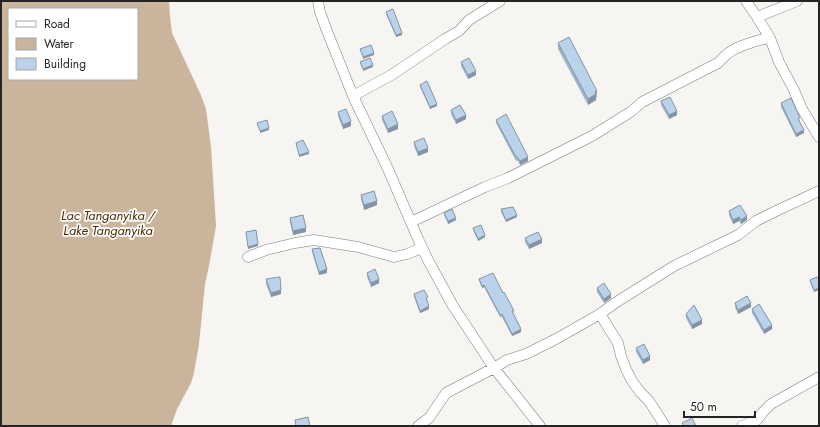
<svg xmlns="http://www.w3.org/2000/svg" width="820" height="427" viewBox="0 0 820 427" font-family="Jost,sans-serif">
<rect width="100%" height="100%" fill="#f7f5f2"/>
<!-- water -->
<path fill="#cab49c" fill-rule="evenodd" d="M1 1H169L170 16 172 33 200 93 206 109 211 147 216 226 209 266 205 284 199 344 194 373 191 383 177 409 171 426H1ZM9 9H137V79H9Z"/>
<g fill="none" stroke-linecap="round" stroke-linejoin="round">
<!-- street casing -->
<g stroke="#7e7c79" stroke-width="11">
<path id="street" d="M318 1 320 12 327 31 353 96 388 169 419 241 428 260 453 306 494 368 540 426
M746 1 757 17 770 38 779 62 793 88 802 109 819 137
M757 17 797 1
M353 96 393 74 445 39 459 31 469 20 500 1
M411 222 485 187 508 178 592 136 632 111 642 102 718 63C721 60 724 57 727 54 737 46 758 40 770 38
M248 257 266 250 295 243 314 240 358 247 394 257 407 254 422 248
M600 314 618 343 621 356 626 369 632 381 640 392 649 401 665 426
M418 426 429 418 446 393 494 368 507 360 526 354 556 339 600 314 615 303 674 266 738 235 756 221 776 211 819 191
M742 426 757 420 763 412 771 404 819 377"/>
</g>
<!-- street -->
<use href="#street" stroke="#fff" stroke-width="10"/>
</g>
<!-- wall -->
<path fill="#a1b5c9" d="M386 12 402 35 396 37 386 14Z
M558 43 597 97H596V100L588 105 558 49Z
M461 62 476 75 468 79 461 66Z
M420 85 437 106 430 109 420 87Z
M661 101 677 115 669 119 661 105Z
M781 103 800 121V122L804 133 796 137 781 107Z
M451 110 466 119 456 124 451 114Z
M338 112 351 126 343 129 338 116Z
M382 116 398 129 388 133 382 120Z
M496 120 528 161 520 165 517 160 516 161 496 123Z
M414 142 428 152 418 156 414 146Z
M361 195 377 205 364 210 361 199Z
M501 209 517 217 506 222 501 212Z
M729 211 747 220 741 224 739 221 733 224 729 215Z
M444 213 456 220 448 224 444 215Z
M290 218 306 232 293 235 290 222Z
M473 228 485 237 478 241 473 230Z
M525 238 542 243 529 249 525 242Z
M312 249 327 273 319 275 312 252Z
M367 273 379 283 371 287 367 277Z
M817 277 814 292 810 282V280Z
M266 279 281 294 271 297 266 284Z
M479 279 514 313 513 314 521 332 512 336 502 317H500L484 287 482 288 479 281Z
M597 288 611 298 604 303 597 292Z
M414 294 428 300 427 301 429 309 420 313 414 297Z
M735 303 751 307 738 314 735 307Z
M752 309 772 329 764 334 752 313Z
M686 314 702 324 692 329 686 318Z
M636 348 650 360 643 364 636 352Z"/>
<!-- shaded-wall -->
<path fill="#8394a4" d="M402 33V35L396 37V35Z
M374 53V55L363 59V57Z
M373 65V67L363 71V69Z
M476 71V75L468 79V75Z
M597 91 596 100 588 105V99Z
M437 104V106L430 109V107Z
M677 111V115L669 119V115Z
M466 115V119L456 124V120Z
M351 121V126L343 129V125Z
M398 124V129L388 133V129Z
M269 128V130L260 133V131Z
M804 130V133L796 137V134Z
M428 148V152L418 156V152Z
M309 152V154L299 157V155Z
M528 157V161L520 165V161Z
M377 201V205L364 210V205Z
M517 215V217L506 222V220Z
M747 216V220L741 224V220Z
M739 217V221L733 224V220Z
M456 218V220L448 224V221Z
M306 228V232L293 235V231Z
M485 235V237L478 241V239Z
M542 239V243L529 249V245Z
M258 244V246L248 249V247Z
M327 269V273L319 275V272Z
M379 279V283L371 287V283Z
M484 285V287L482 288V286Z
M819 288V290L814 292V290Z
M281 290V294L271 297V293Z
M611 294V298L604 303V299Z
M751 303V307L738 314V310Z
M429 306V309L420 313V311Z
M702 320V324L692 329V325Z
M772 325V329L764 334V330Z
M521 329V332L512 336V334Z
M650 356V360L643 364V360Z"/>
<!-- building -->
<path fill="#bbd3ea" stroke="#8394a4" d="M393 9 402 33 396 35 386 12Z
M569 37 597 91 595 92 596 94 588 99 558 43Z
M371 45 374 53 363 57 360 49Z
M370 58 373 65 363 69 360 62Z
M469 58 476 71 468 75 461 62Z
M427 81 437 104 430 107 420 85Z
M670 97 677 111 669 115 661 101Z
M791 98 800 118 798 119 804 130 796 134 781 103Z
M460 105 466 115 456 120 451 110Z
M346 109 351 121 343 125 338 112Z
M392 111 398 124 388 129 382 116Z
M506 114 528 157 520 161 517 157H516L496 120Z
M267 120 269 128 260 131 257 123Z
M424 138 428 148 418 152 414 142Z
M303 140 309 152 299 155 296 143Z
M374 191 377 201 364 205 361 195Z
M740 205 747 216 741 220 739 217 733 220 729 211Z
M513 207 517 215 506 220 501 209Z
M452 209 456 218 448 221 444 213Z
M303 215 306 228 293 231 290 218Z
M481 225 485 235 478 239 473 228Z
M256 230 258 244 248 247 246 232Z
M538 232 542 239 529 245 525 238Z
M320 248 327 269 319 272 312 249Z
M375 269 379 279 371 283 367 273Z
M493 273 503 293 504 292 510 303 514 311H512L521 329 512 334 502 314 500 315 484 285 482 286 479 279Z
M280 277 281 290 271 293 266 279Z
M817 277 819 280V288L814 290 810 280Z
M604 283 611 294 604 299 597 288Z
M424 290 428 297 426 298 429 306 420 311 414 294Z
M747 296 751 303 738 310 735 303Z
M759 304 772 325 764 330 752 309Z
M694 305 702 320 692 325 686 314Z
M644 344 650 356 643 360 636 348Z
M308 417 310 426H296L295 420Z
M692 418 696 426H684L682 423Z"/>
<g text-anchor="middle" stroke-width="3.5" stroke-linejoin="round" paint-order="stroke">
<!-- water labels -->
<g font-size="13" font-style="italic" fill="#4a2b00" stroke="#fff">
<text x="108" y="220">Lac Tanganyika /<tspan x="108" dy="15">Lake Tanganyika</tspan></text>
</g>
</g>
<!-- border -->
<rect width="820" height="427" fill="none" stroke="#252423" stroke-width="4"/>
<!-- legend -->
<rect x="8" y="8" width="130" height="72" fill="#ffffff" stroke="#a8a7a7"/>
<rect x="16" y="21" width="20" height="6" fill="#ffffff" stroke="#a8a7a7"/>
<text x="44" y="28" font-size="12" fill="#252423">Road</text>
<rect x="16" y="38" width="20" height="12" fill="#cab49c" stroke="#a8a7a7"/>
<text x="44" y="48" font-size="12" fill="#252423">Water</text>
<rect x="16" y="58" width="20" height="12" fill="#bbd3ea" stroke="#a8a7a7"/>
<text x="44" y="68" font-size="12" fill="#252423">Building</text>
<!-- scale -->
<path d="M684 411v6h71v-6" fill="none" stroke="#252423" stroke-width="2"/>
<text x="690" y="411" font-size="12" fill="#252423" stroke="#ffffff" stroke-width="3" paint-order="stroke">50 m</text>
</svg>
